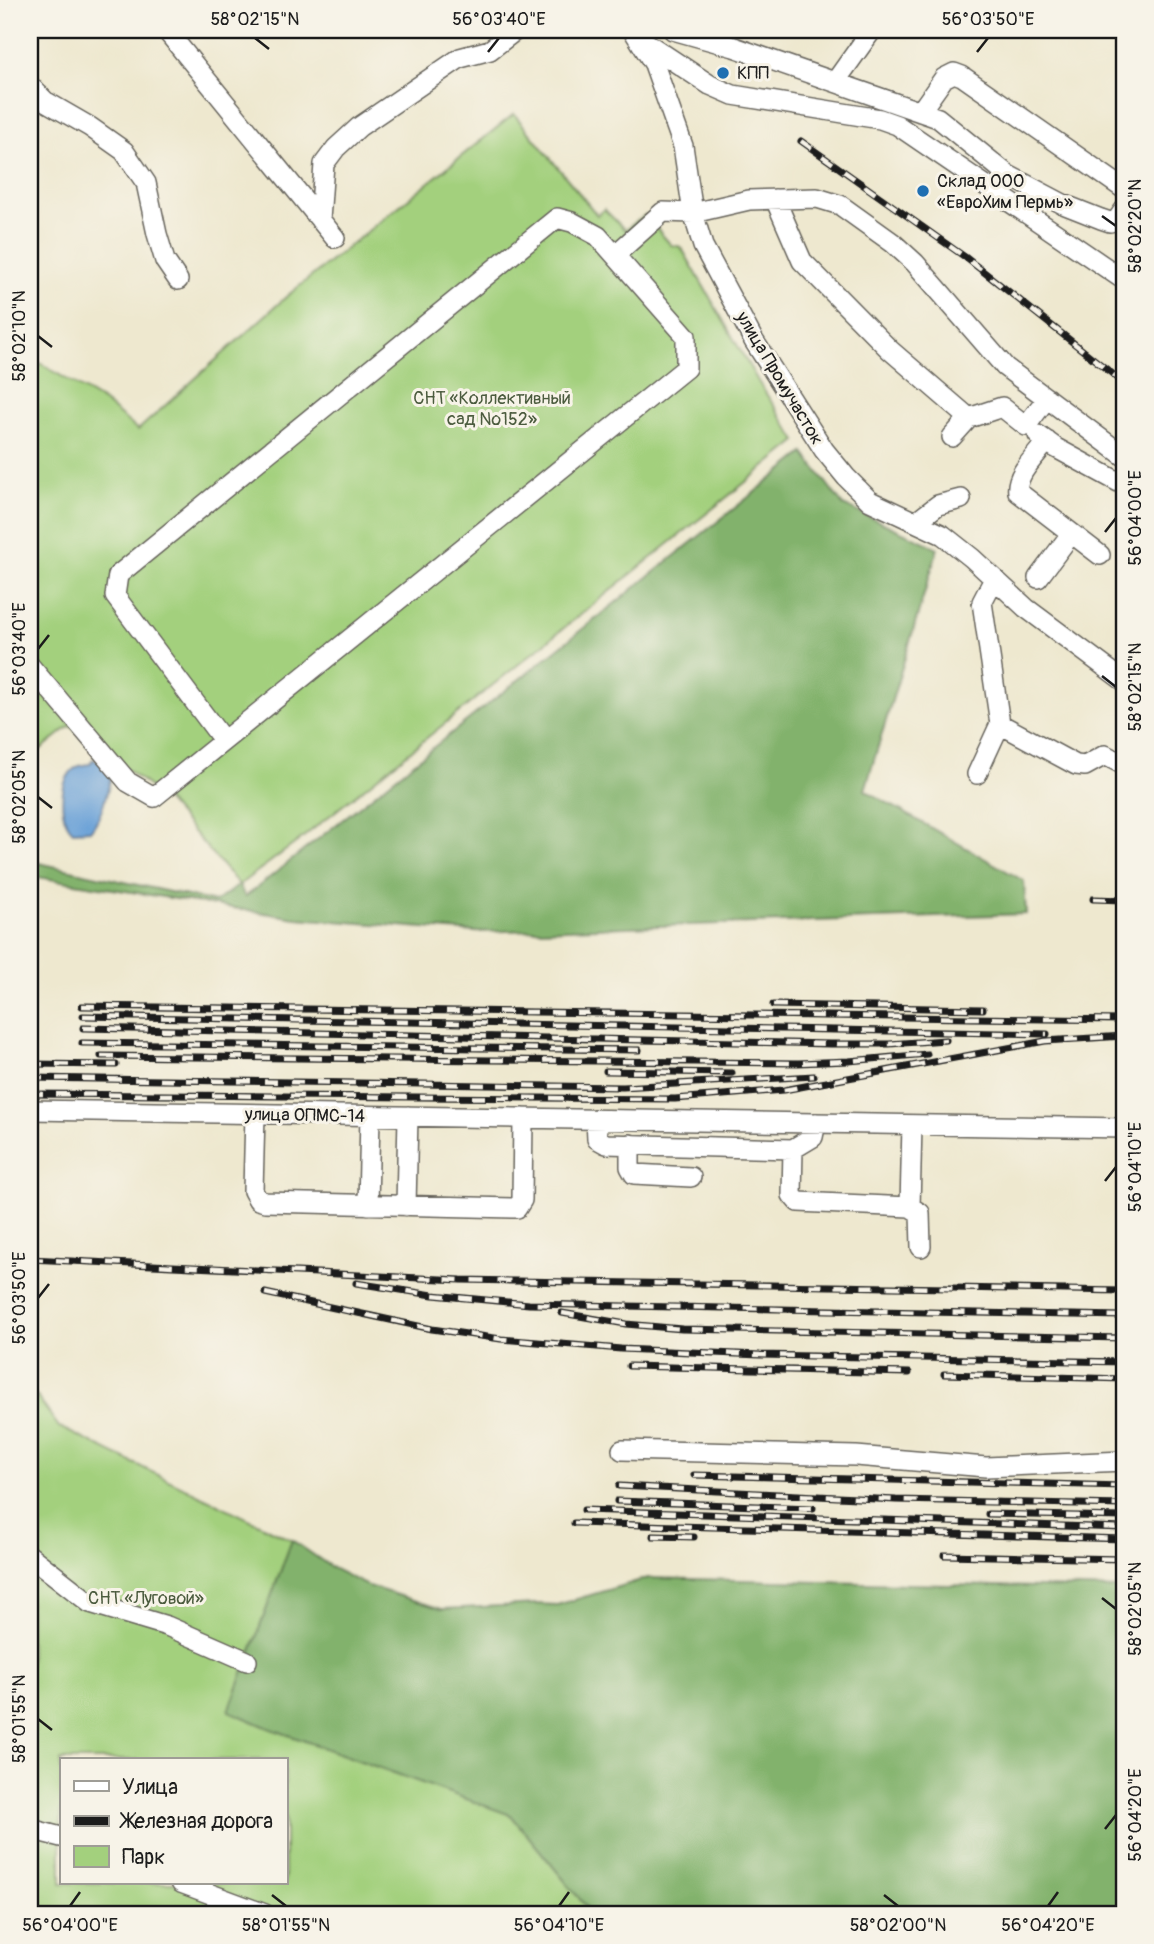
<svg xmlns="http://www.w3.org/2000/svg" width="1154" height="1944" viewBox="0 0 1154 1944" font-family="Pangolin,sans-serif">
<rect width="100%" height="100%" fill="#f7f3e8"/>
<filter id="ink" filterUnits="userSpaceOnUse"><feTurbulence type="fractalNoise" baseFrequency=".0143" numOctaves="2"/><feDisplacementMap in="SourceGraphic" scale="14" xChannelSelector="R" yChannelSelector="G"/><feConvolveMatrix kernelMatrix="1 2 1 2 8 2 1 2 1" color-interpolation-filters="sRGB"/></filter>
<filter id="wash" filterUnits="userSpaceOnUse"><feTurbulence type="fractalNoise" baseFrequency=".00686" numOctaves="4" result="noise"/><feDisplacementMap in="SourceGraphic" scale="28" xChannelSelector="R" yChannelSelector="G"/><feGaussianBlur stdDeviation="1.57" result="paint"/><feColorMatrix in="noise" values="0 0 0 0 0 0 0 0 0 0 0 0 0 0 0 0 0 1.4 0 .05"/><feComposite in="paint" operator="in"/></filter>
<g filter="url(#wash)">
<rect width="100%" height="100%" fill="#eee8cf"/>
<!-- green -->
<path fill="#a3d07d" stroke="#60764c" stroke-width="2" fill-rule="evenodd" d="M514 114 597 215 604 209 625 230 645 215 671 245 681 247 759 383 797 441 297 842 239 885 164 798 70 726 30 758V357L104 402 138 430 287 296Z
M30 1390 38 1398 59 1427 292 1540 229 1711 269 1728 511 1815 592 1914H30ZM61 1760H285V1883H61Z"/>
<!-- forest -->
<path fill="#82b26c" stroke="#4f6744" stroke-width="2" d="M804 453 843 505 938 548 865 790 1024 881 1026 914 475 932 296 918 30 876V861L215 902 239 885 245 897Z
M292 1540 334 1569 368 1586 442 1609 537 1604 557 1605 648 1578 1124 1589V1914H592L511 1815 269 1728 229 1711Z"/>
<!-- water -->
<path fill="#69a0d7" stroke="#425e7a" stroke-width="2" d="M93 759 106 766 112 773C107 791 103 815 91 830L73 831C58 817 59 782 74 769 78 765 84 765 90 764Z"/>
</g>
<g filter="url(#ink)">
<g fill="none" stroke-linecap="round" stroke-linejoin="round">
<!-- minor casing -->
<g stroke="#66635b" stroke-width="22">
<path id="minor" d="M166 30 335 238
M633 30 654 64 683 146 693 213 703 246 754 341 824 450 846 477 870 501 943 535 972 558 1026 608 1124 681
M673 30 734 47 938 118 1008 175 1063 204 1101 219 1110 222 1117 220 1124 210
M642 40 710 85 733 95 880 119 897 125 1124 280
M835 82 872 30
M30 86 45 101 90 127 124 151 146 183 157 234 165 261 178 280
M920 112 944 78 954 73 962 76 1124 189
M775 199 802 261 890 350 969 418 1002 407 1026 426 1047 398
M320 220 324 164 336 148 359 127 460 58 490 50 516 30
M615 255 663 212 693 213 749 200 817 198 840 205 893 243 915 263 1005 367 1124 456
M1038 435 1056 448 1124 485
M952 437 969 418
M1047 441C1037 455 1015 474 1018 492L1100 555
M916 522 938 505 961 499
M1038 578 1071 534
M994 579 982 602 1000 724 1076 765 1085 766 1105 755 1124 765
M30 666 128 782 154 797 686 368V336L598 236 572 222 557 218 118 575 115 596 223 740
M977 774 1000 724
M30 1110 1124 1128
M255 1114 253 1191 258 1200 265 1202 513 1208H517L522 1200 523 1118
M596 1119 597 1139 606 1144 793 1149 813 1137 816 1123
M630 1144V1167L634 1174 691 1177
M793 1149 792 1195 798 1202 910 1207 920 1213 921 1247
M368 1205 370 1116
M406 1206 408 1116
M910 1207 912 1125
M622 1450 856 1456 986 1467 1124 1461
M30 1556 90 1603 167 1626 247 1661
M30 1829 61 1837
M181 1883 265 1914"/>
</g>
<!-- minor -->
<use href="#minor" stroke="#fff" stroke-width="19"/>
<!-- rail casing -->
<g stroke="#1c1c1c" stroke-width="7">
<path id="rail" d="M801 141 965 257 1124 383
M1093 899 1124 900
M773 1005 983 1009
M82 1006 1124 1020
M83 1016 1047 1034
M83 1028 831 1044H889L946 1040
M82 1043 639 1050
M101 1056 798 1063 849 1061 927 1054
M30 1064 116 1065
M606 1071 732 1073
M30 1078 623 1087 814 1076
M30 1094 675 1099 784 1090 1045 1041 1124 1036
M30 1259 461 1280 1124 1291
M356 1283 433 1295 529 1304 1124 1316
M265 1293 432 1329 501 1339 621 1349 760 1355 1124 1362
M562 1313 626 1324 682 1329 1124 1338
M629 1366 909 1373
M944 1374 1124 1379
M694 1475 1124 1486
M619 1486 896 1500 1124 1505
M617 1501 813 1508
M584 1510 1124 1528
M988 1514 1124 1517
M574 1523 1124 1539
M653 1536 694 1537
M944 1555 1124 1559"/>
</g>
<!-- rail -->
<use href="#rail" stroke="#f7f3e8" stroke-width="4.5" stroke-dasharray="13" stroke-linecap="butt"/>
</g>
</g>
<!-- ticks -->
<path fill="none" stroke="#1c1c1c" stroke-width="2.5" d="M255 38 269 49M488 52 499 38M977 52 988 38M1102 216 1116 226M38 336 52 347M1105 532 1116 518M38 649 49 635M1102 676 1116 687M38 797 52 808M1105 1181 1116 1167M38 1298 49 1284M1102 1598 1116 1609M38 1719 52 1730M1105 1829 1116 1815M272 1895 286 1906M884 1895 898 1906M70 1906 80 1892M559 1906 569 1892M1048 1906 1058 1892"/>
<!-- markers -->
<g fill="#1f6fb2" stroke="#f7f3e8" stroke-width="2.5">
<circle cx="723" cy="73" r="7"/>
<circle cx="923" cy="191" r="7"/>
</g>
<g text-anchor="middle" stroke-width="6" stroke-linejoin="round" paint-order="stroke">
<!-- poi labels -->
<g font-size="18" fill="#1c1c1c" stroke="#f7f3e8" text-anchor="start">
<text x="737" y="79">КПП</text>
<text x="937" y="187">Склад ООО<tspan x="937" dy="21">«ЕвроХим Пермь»</tspan></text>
</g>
<!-- street labels -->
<g font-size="18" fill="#1c1c1c" stroke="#f7f3e8">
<text transform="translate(780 378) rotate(59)" y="6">улица Промучасток</text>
<text transform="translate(305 1115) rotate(1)" y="6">улица ОПМС-14</text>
</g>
<!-- park labels -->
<g font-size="18" fill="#4b5b3e" stroke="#f7f3e8">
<text x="492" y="404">СНТ «Коллективный<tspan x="492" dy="21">сад №152»</tspan></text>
<text x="146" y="1604">СНТ «Луговой»</text>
</g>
</g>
<!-- margin -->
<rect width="1154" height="1944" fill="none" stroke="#f7f3e8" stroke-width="77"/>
<!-- legend -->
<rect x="60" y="1758" width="228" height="126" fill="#f7f3e8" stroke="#9f9d96" stroke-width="2"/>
<rect x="74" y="1781" width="35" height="10" fill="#ffffff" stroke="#9f9d96" stroke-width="2"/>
<text x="122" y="1794" font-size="21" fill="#1c1c1c">Улица</text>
<rect x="74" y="1816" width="35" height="10" fill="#1c1c1c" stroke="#9f9d96" stroke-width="2"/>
<text x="122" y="1828" font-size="21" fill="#1c1c1c">Железная дорога</text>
<rect x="74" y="1846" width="35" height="21" fill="#a3d07d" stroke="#9f9d96" stroke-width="2"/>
<text x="122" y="1864" font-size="21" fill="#1c1c1c">Парк</text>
<rect x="38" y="38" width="1078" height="1868" fill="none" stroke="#1c1c1c" stroke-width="2.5"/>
<g font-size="18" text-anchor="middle" fill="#1c1c1c">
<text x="255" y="25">58°02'15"N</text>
<text x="499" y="25">56°03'40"E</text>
<text x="988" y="25">56°03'50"E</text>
<text transform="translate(1135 226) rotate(-90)" y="6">58°02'20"N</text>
<text transform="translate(19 336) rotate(-90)" y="6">58°02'10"N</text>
<text transform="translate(1135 518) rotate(-90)" y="6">56°04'00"E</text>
<text transform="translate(19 649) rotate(-90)" y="6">56°03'40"E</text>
<text transform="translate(1135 687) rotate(-90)" y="6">58°02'15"N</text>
<text transform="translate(19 797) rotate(-90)" y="6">58°02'05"N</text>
<text transform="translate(1135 1167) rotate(-90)" y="6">56°04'10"E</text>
<text transform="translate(19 1298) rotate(-90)" y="6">56°03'50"E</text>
<text transform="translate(1135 1609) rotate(-90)" y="6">58°02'05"N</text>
<text transform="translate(19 1719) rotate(-90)" y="6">58°01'55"N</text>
<text transform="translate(1135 1815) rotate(-90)" y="6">56°04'20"E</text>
<text x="70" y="1931">56°04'00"E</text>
<text x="286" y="1931">58°01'55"N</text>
<text x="559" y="1931">56°04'10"E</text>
<text x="898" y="1931">58°02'00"N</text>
<text x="1048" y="1931">56°04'20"E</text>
</g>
</svg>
